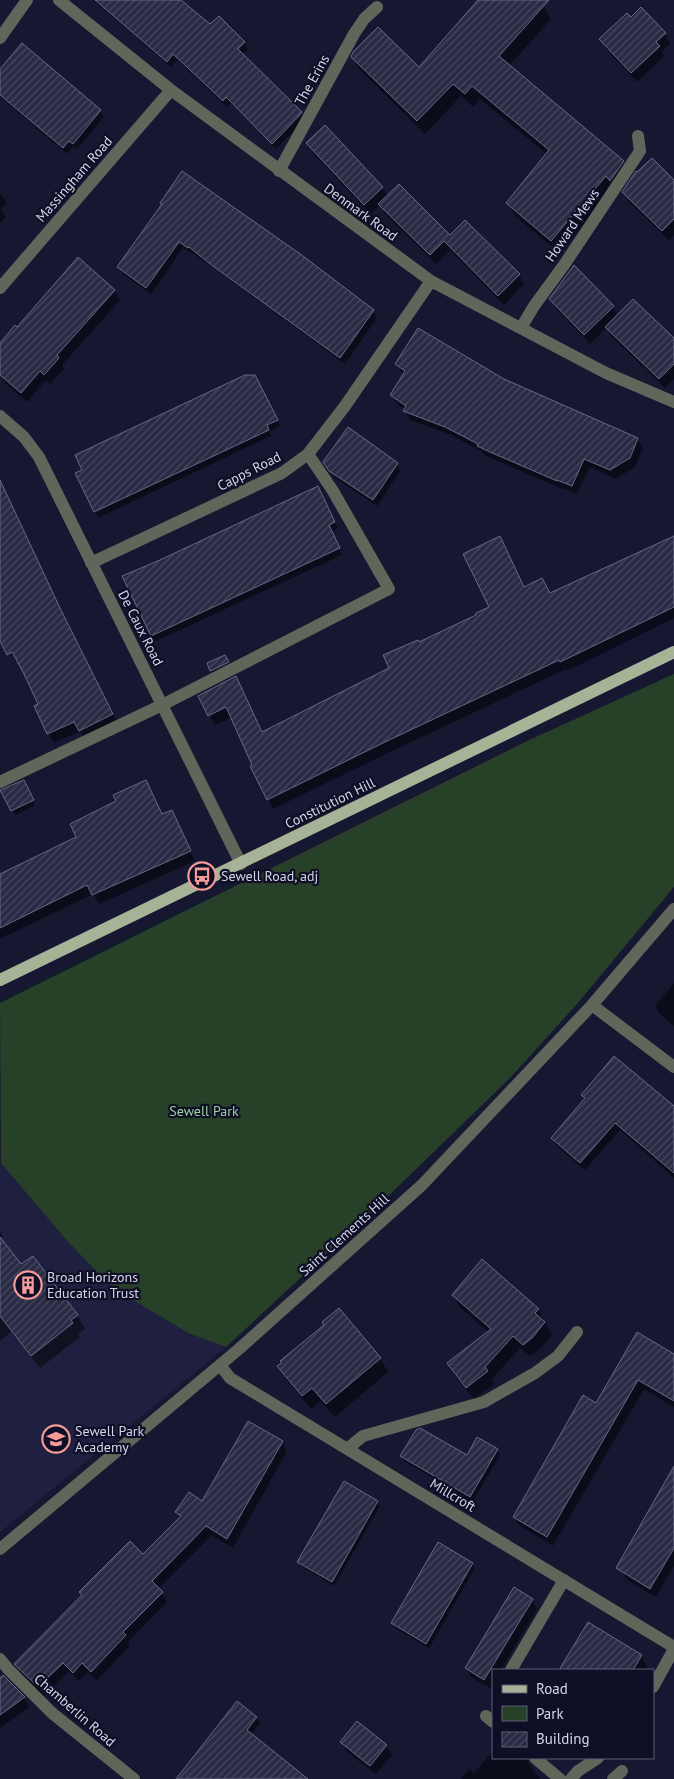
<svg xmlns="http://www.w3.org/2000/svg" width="674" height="1779" viewBox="0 0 674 1779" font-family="'PT Sans',sans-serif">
<defs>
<pattern id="building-hatch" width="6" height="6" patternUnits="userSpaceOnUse" patternTransform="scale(1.25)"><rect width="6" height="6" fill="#292b45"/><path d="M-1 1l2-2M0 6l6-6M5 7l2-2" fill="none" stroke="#474960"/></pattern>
</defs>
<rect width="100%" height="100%" fill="#161731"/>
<!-- built -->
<path fill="#1f203f" d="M0 1162 68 1242 113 1288 188 1333 226 1347 0 1532Z"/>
<!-- green -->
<path fill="#274028" d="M674 674V887L577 1004 512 1076 376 1208 226 1347 188 1333 113 1288 68 1242 1 1163 0 1003 525 742Z"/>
<!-- shadow -->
<path fill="#0007" d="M93 0H179L210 26 219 18 244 43 248 49 242 55 301 112 305 119 303 122 276 149 231 103 227 107 177 60 171 67Z
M476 0H537L543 6 551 19 509 66 623 162 630 175 614 188 559 253 515 216 507 203 548 155 480 99 473 107 461 96 425 134 360 70 352 57 419 69 478 2Z
M665 34 670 44 662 51 664 56 637 82 606 49 601 40Z
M0 71 100 111 104 117 77 149 73 146 67 154 0 97Z
M325 127 382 188 388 197 450 237 519 275 524 284 504 305 450 250 436 264 385 214 380 205 370 214 313 153 308 143Z
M674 181V235L669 240 629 202 624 192Z
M0 193 7 203 1 210 6 217 0 223Z
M163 205 373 311 377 318 345 364 193 253 192 254 183 248 151 294 123 274 119 267Z
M114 291 120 300 62 365 64 369 50 384 46 380 27 402 4 382 0 375V344L17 329Z
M550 299 613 307 618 316 674 339V379L665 388 612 337 607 327 590 344 556 309Z
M396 364 503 380 638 439 643 448 635 467 616 479 590 467 577 494 563 488 562 489 484 455 481 451 451 435 410 420 405 411 406 410 397 404 391 395 404 375Z
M258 383 280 426 269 432 271 436 98 518 77 473Z
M397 464 400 471 377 506 335 478 329 469Z
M0 485 118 724 85 740 80 731 54 743 35 707 40 705 18 661 16 662 0 630Z
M321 494 338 528 331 532 342 555 156 641 152 635Z
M674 536V618L567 671 566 669 392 751 273 809 251 767 254 766 232 717 215 725 200 696 235 678 263 734 390 669 419 644 478 615 525 588 550 595 671 539 670 538Z
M26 786 35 805 15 815 2 791Z
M162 815 176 821 195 861 99 904 93 894 0 939V876L78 838Z
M674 983V1026L660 1014 655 1006Z
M583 1095 674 1108V1178L620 1130 585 1170 557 1146 552 1138 585 1100Z
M0 1231 3 1237 0 1239 21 1266 77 1315 85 1329 78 1334 80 1337 40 1368 11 1332 0 1341Z
M453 1295 538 1309 552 1335 539 1350 530 1356 520 1348 492 1379 494 1384 474 1399 455 1376 448 1364 489 1333 460 1307Z
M674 1355V1407L644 1389 553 1546 520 1526 514 1517 596 1404Z
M380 1358 388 1372 335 1417 320 1401 311 1409 287 1380 279 1366Z
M282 1442 287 1451 233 1548 212 1535 158 1589 167 1602 128 1642 130 1646 97 1680 88 1672 79 1681 69 1671 44 1696 21 1673 16 1664 143 1556 180 1518 177 1512 202 1503Z
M497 1450 500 1455 473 1501 404 1461 402 1456 467 1457Z
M674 1469V1566L656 1597 627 1580 621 1570Z
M378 1502 380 1506 334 1586 301 1566 298 1562Z
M472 1564 475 1568 429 1648 395 1628 393 1623Z
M532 1600 537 1609 501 1670H493V1683L490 1688 472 1678 466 1668Z
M589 1624 641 1656 649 1670H561Z
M0 1680 24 1698 29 1707 0 1728Z
M256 1718 260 1723 251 1734 305 1779H178Z
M342 1742 386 1745 392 1755 376 1774 347 1752Z
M493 1751V1758H525L540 1779H461L469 1769 474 1773Z"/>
<!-- building -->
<path fill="url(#building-hatch)" stroke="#666988" d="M95 0H181L210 24 219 16 245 42 238 49 302 112 300 115 272 144 226 97 223 101 173 54 167 62Z
M478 0H549L499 56 624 161 610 181 606 176 551 241 506 203 549 150 472 86 465 94 453 84 417 121 351 57 353 52 378 27 419 67Z
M641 7 666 33 656 42 660 46 631 73 599 39 627 13 631 17Z
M22 43 101 110 73 144 69 141 63 148 0 95V69Z
M325 125 383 187 364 205 306 143Z
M652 158 674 180V219L662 231 622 192 636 171 637 172Z
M182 171 303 256 374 310 340 358 214 267 189 247 188 248 179 242 146 288 117 267 162 204 160 203Z
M399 184 450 235 465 220 520 274 498 296 444 241 430 255 378 204Z
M78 257 115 290 57 355 59 358 44 375 40 371 21 393 0 375V343L15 325 17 327Z
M574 265 614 306 584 335 549 299Z
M633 299 674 338V364L659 379 605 327Z
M418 328 504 379 638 438 630 458 610 470 584 459 572 486 557 480V481L490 452 477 446 478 444 445 427 403 411 406 406 390 395 405 371 395 364Z
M245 375H255L278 420 267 425 269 430 94 512 75 473 82 470 75 455Z
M348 427 398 463 373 500 329 471 323 462Z
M0 480 60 608 113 714 79 731 74 722 47 734 34 706 38 704 23 672 12 652 7 655 0 641Z
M318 486 335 522 329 525 340 548 151 636 122 576 160 560Z
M500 536 524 587 542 578 550 593 674 536V607L560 662 559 660 387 741 267 800 250 766 252 765 226 707 208 716 198 696 236 676 262 732 389 668 383 655 418 640 419 642 476 615V613L489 607 463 554Z
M225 655 229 662 210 671 207 663Z
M24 780 34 800 11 811 0 790Z
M146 780 162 814 172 810 191 851 92 895 87 885 0 928V874L76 837 70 824 116 801 113 795Z
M614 1056 674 1106V1173L615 1123 580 1163 551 1138 585 1098 581 1095Z
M0 1237 21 1264 33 1256 78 1315 71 1320 73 1323 31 1356 0 1316Z
M482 1259 539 1309 535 1313 545 1322 532 1338 523 1345 513 1336 485 1367 488 1371 466 1388 447 1363 491 1329 452 1295Z
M339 1308 381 1358 326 1404 312 1388 302 1396 277 1366 282 1363 280 1361 324 1325 322 1322Z
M637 1332 674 1354V1401L638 1380 547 1537 513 1517 583 1395 596 1403Z
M248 1421 283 1441 227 1539 206 1526 152 1581 163 1592 123 1632 126 1635 91 1672 82 1663 73 1673 63 1663 38 1687 14 1664 82 1595 79 1592 130 1541 143 1554 181 1516 175 1512 189 1492 202 1501Z
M420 1428 467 1455 477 1437 498 1449 470 1497 400 1456 416 1430Z
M674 1466V1548L650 1589 616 1568Z
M344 1481 378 1501 332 1582 297 1562Z
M438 1542 473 1563 426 1644 391 1623Z
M514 1587 533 1599 484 1680 465 1668Z
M588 1622 642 1655 633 1670H559Z
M3 1675 25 1697 0 1715V1678Z
M237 1701 257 1717 247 1730 308 1779H176Z
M357 1721 387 1745 370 1766 340 1742Z"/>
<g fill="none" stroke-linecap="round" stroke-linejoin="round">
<!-- minor -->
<path stroke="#606659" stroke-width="12" d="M59 0 171 90 431 281 606 373 674 402
M0 38 27 0
M279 171 354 34 364 19 377 7
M0 288 171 90
M521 328 534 306 564 265 640 151 638 136
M0 416 24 437 39 457 241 864
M91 563 282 473 308 454 345 406 431 281
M0 782 162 705 389 589 333 491 308 454
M592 1005 674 1067
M220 1365 230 1378 674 1647
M347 1449 363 1436 484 1402 535 1373 558 1356 577 1332
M0 1549 239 1349 422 1185 592 1005 674 909
M0 1659 8 1669 52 1713 134 1779
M511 1670 564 1580
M653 1687 674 1649
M486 1716 493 1722
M535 1758 560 1779
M571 1779 578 1771 598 1758
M613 1779 622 1771"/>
<!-- major -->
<path stroke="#a6b397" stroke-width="12" d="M0 980 674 652"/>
</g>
<!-- icons -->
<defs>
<g id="bus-ring" transform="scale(1.4375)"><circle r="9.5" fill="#0e0e26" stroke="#f59b98" stroke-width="1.5"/><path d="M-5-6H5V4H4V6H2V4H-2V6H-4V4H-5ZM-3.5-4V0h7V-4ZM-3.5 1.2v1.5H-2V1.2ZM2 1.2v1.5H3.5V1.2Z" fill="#f59b98"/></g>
<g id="building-ring" transform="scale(1.4375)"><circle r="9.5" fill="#0e0e26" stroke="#f59b98" stroke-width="1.5"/><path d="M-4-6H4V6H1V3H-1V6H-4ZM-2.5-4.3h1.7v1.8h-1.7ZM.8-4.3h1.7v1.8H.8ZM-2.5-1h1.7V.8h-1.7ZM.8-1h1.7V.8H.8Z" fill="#f59b98"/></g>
<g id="school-ring" transform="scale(1.4375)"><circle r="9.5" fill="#0e0e26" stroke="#f59b98" stroke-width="1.5"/><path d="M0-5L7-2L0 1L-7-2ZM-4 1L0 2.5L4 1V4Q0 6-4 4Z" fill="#f59b98"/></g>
</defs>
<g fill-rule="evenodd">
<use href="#bus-ring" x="202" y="876"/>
<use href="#building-ring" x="28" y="1285"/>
<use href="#school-ring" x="56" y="1439"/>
</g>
<g text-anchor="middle" stroke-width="4.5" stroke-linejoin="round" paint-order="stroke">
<!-- street labels -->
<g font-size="14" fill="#d4d6e8" stroke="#0e0e26">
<text transform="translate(312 80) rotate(-61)" y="5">The Erins</text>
<text transform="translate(74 179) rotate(-49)" y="5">Massingham Road</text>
<text transform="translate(361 212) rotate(36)" y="5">Denmark Road</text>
<text transform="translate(572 225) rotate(-56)" y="5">Howard Mews</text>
<text transform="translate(249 471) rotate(-27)" y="5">Capps Road</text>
<text transform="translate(141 628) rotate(63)" y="5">De Caux Road</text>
<text transform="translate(330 803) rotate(-26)" y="5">Constitution Hill</text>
<text transform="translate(344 1235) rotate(-42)" y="5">Saint Clements Hill</text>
<text transform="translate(453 1495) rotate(31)" y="5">Millcroft</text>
<text transform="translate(75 1710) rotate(41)" y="5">Chamberlin Road</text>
</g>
<!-- poi labels -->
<g font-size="14" fill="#d4d6e8" stroke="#0e0e26" text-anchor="start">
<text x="221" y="881">Sewell Road, adj</text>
<text x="47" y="1282">Broad Horizons<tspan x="47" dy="16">Education Trust</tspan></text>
<text x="75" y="1436">Sewell Park<tspan x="75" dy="16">Academy</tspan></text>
</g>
<!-- park labels -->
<g font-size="14" fill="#9fd2a0" stroke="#0e0e26">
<text x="204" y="1116">Sewell Park</text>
</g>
</g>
<!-- legend -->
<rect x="492" y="1669" width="162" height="90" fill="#0e0e26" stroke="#5d5e74"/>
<rect x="502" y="1685" width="25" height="8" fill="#a6b397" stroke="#5d5e74"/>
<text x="536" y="1694" font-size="15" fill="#d4d6e8">Road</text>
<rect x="502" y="1706" width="25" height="15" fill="#274028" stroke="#5d5e74"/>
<text x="536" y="1719" font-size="15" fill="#d4d6e8">Park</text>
<rect x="502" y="1732" width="25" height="15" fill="url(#building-hatch)" stroke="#5d5e74"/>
<text x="536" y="1744" font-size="15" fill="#d4d6e8">Building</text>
</svg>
